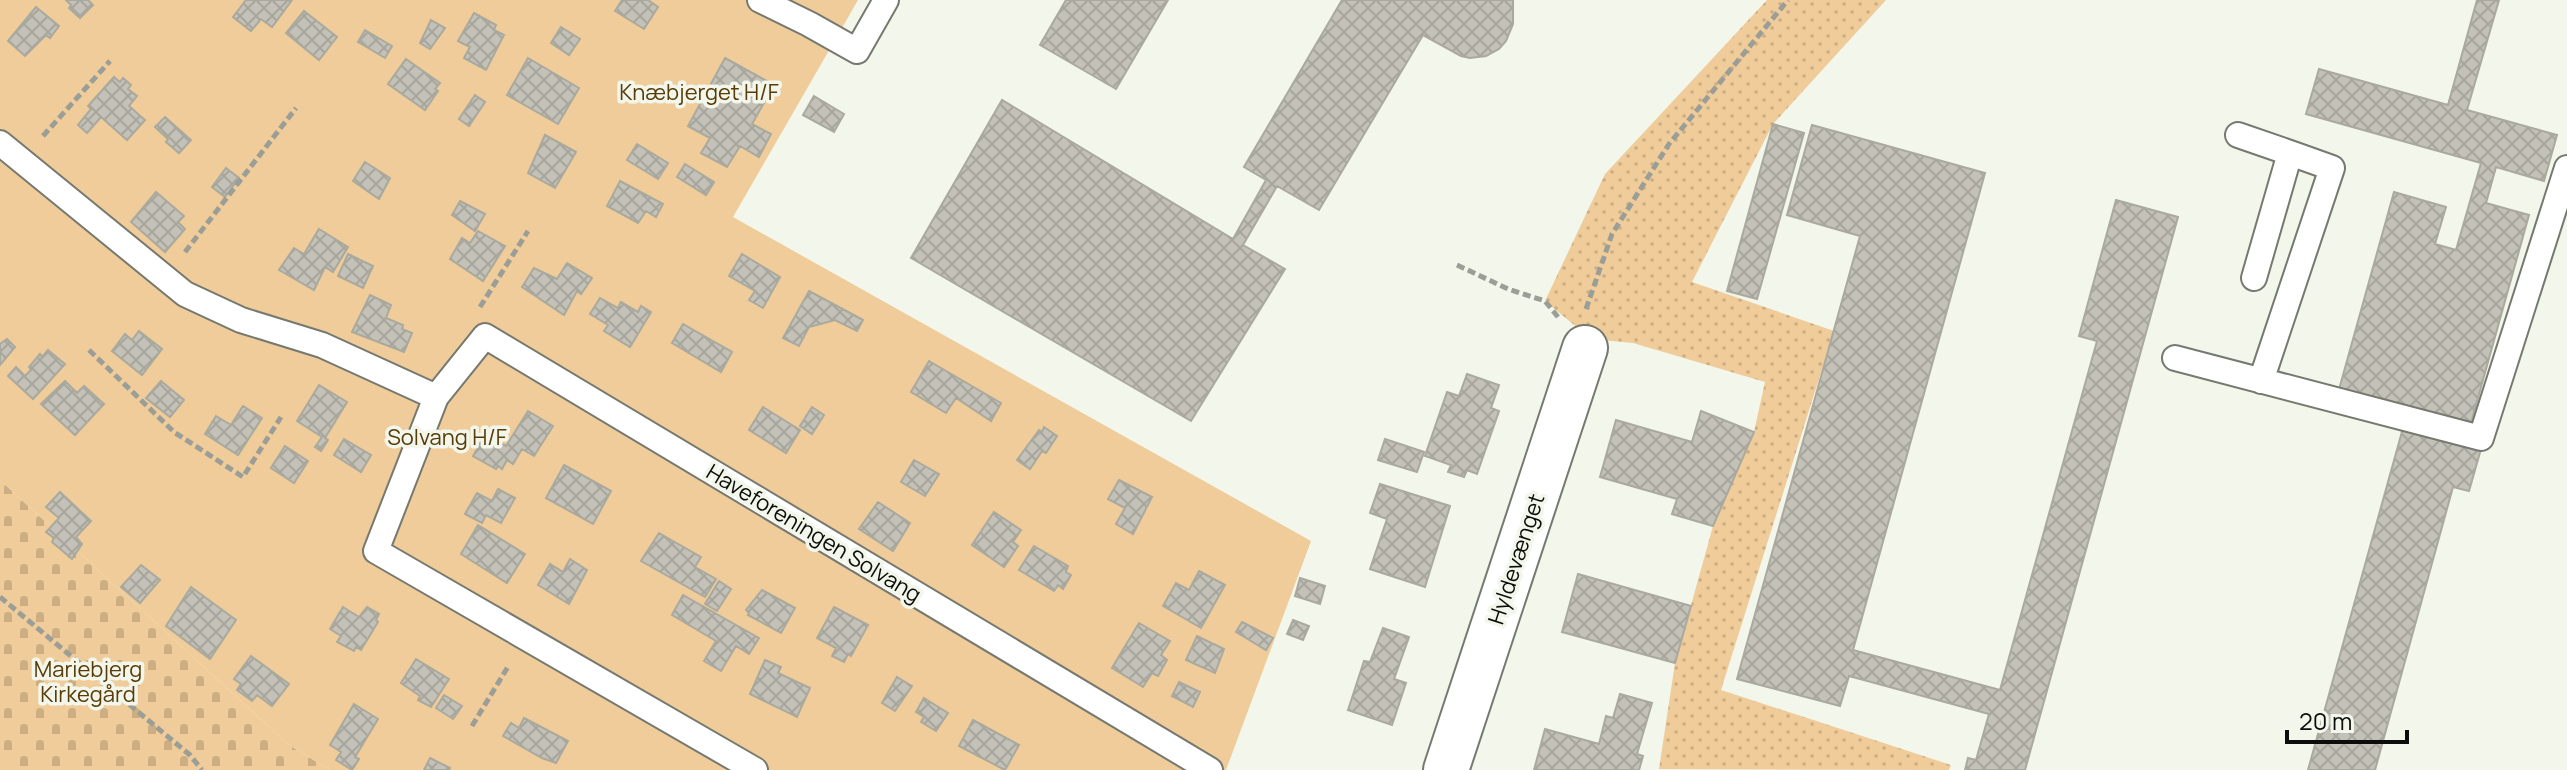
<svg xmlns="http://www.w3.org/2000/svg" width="2567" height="770" viewBox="0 0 2567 770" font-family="Manrope,sans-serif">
<defs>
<pattern id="grass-dots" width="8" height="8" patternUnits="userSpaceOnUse" patternTransform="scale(2)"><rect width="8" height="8" fill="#efcc99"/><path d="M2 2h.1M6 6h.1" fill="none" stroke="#ccae82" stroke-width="1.8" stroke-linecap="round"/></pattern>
<pattern id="cemetery-stones" width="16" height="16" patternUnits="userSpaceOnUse" patternTransform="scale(2)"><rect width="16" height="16" fill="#efcc99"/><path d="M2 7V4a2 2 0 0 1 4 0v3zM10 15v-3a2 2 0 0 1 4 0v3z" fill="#ccae82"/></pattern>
<pattern id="building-cross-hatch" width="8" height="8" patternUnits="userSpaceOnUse" patternTransform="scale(2)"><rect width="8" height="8" fill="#c4c2b8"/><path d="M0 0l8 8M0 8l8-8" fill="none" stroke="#a7a69d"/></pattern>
</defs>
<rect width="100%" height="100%" fill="#f2f6eb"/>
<!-- grass -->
<path fill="url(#grass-dots)" d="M1767 0H1886L1773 124 1692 282 1834 331 1721 690 1951 765 1949 770 1659 769 1675 663 1713 526 1754 432 1765 382 1633 343 1601 340 1579 329 1545 301 1605 174Z"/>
<!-- cemetery -->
<path fill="url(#cemetery-stones)" d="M0 480 289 745 330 770H0Z"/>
<!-- garden -->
<path fill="#efcc99" d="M0 0H858L733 217 1311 541 1226 770H330L289 745 0 480Z"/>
<!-- building -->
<path fill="url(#building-cross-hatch)" stroke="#aaa99e" stroke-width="2" d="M66 0H88L93 5 80 18 69 8 71 5Z
M246 0H292L272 27 261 19 251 31 233 17Z
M622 0H648L658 7 644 29 615 11Z
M1066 0H1168L1116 89 1040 45Z
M1342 0H1513V24L1506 41 1499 49 1486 56 1470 58 1461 56 1423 35 1319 210 1277 186 1243 245 1285 269 1191 421 911 258 1002 100 1233 239 1266 180 1244 167Z
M2477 0H2499L2467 110 2557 135 2544 181 2496 167 2486 203 2529 215 2469 430 2338 393 2394 192 2446 207 2435 244 2456 250 2481 163 2306 114 2319 69 2448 105Z
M36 7 59 26 50 38 46 35 25 56 8 41Z
M304 11 337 37 319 60 286 33Z
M474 13 496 25 494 30 504 35 486 70 464 58 470 47 458 41Z
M431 20 445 28 430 49 420 43Z
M561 27 580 39 569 55 551 43Z
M365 30 392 46 385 58 358 42Z
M528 58 579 88 558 124 507 95Z
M725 58 774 85 752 124 771 134 759 157 740 146 727 167 701 153 710 138 688 126Z
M406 59 440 83 435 89 438 91 425 110 388 84Z
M114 77 120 82 123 78 131 85 128 89 137 96 129 106 145 120 127 140 101 117 87 133 78 125 91 109 88 106Z
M475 95 485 102 469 126 459 119Z
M814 96 844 114 834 132 803 115Z
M165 117 191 140 179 153 166 142 168 139 155 127Z
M1773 124 1804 133 1757 299 1727 291Z
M1812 125 1985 173 1853 650 2000 690 2097 341 2079 336 2116 200 2178 217 2025 770H1965L1968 758 1976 760 1989 714 1849 676 1840 706 1737 679 1860 236 1787 215Z
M545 135 576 152 555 188 528 173Z
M637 144 668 163 658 179 627 160Z
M365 162 390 178 379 199 353 181Z
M685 164 714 182 706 195 677 177Z
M226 168 239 178 225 197 212 187Z
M620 181 663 204 656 217 646 211 638 223 607 206Z
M156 192 184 216 178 222 185 229 165 252 131 222Z
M460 201 485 214 475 231 452 215Z
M319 229 348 247 333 272 325 267 314 290 279 270 294 248 304 254Z
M478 231 505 246 483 281 450 259 462 238 470 243Z
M348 254 373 266 363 288 338 276Z
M742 254 780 277 763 308 749 300 755 291 729 276Z
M567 263 592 278 581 294 577 291 564 315 522 287 534 268 557 279Z
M809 291 863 320 857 331 835 320 809 327 799 346 783 338Z
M370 295 391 305 386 318 403 325 402 329 412 333 404 352 352 332Z
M600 298 618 308 621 302 638 312 641 306 651 312 630 347 604 331 608 325 590 314Z
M683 324 732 352 721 372 672 343Z
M139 331 162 349 142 375 112 351 125 334 132 340Z
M7 339 15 347 0 365V344Z
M48 350 65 364 33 399 8 376 16 367 25 376 31 370 29 367 40 354 42 357Z
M929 361 1001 403 991 421 956 398 946 413 911 392Z
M1467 374 1499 385 1491 408 1499 411 1477 474 1467 470 1464 477 1448 472 1451 465 1425 456 1447 392 1459 396Z
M65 381 77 393 84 386 104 404 75 435 41 404Z
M161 381 184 400 170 417 146 398Z
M319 385 347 402 325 438 328 440 321 451 315 447 322 437 297 421Z
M243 406 262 418 238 455 205 434 216 416 231 425Z
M763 407 800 430 786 453 749 430Z
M812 407 824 415 812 434 800 426Z
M528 411 553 426 534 456 522 449 513 464 507 460 502 469 498 466 496 469 473 456 485 435 506 446Z
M1701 411 1754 432 1713 526 1672 514 1677 499 1600 477 1616 420 1692 442Z
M1044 427 1057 436 1046 453 1042 451 1030 469 1017 460 1039 430 1042 432Z
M2403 428 2481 449 2469 491 2453 487 2375 770H2308Z
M344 439 371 455 361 472 334 455Z
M1385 439 1424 452 1417 472 1378 460Z
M285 446 308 461 294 483 271 468Z
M914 460 939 474 925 496 901 482Z
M564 465 611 491 593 524 546 498Z
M1119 480 1152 497 1133 534 1116 524 1125 508 1108 499Z
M1380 484 1450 506 1425 587 1370 569 1387 519 1370 513Z
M498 489 515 498 501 523 486 515 482 523 465 514 477 493 492 501Z
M60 492 91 521 76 537 82 544 72 559 52 542 54 538 46 532 59 518 46 507Z
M878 502 910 523 893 551 859 529Z
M994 512 1021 530 1013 542 1018 546 1004 567 972 545Z
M478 525 525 554 507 583 461 554Z
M659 533 701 557 695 567 716 579 705 597 641 561Z
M1034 546 1068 566 1066 572 1071 575 1063 589 1058 585 1054 591 1019 570Z
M570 559 587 570 569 604 538 585 550 564 563 572Z
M141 565 160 580 140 603 121 587Z
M1199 571 1225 585 1201 628 1163 606 1176 583 1189 590Z
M1578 574 1691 606 1675 663 1562 632Z
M1300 578 1325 586 1320 604 1295 596Z
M719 581 731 589 717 611 705 604Z
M191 587 236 620 210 659 166 626Z
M762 590 795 608 781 633 748 615 749 613 746 610Z
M683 595 759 638 749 654 736 646 721 671 704 661 716 641 672 615Z
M343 607 359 617 367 607 379 614 376 620 378 622 361 650 356 647 354 651 337 642 341 636 330 629Z
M834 607 868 625 851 656 848 654 844 662 832 656 836 648 817 638Z
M1293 620 1309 626 1303 640 1287 634Z
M1242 622 1273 638 1266 650 1236 632Z
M1139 623 1170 641 1161 655 1167 660 1158 676 1152 673 1143 687 1112 668Z
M1383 628 1409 637 1394 679 1406 683 1392 725 1348 710 1364 661 1370 662Z
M1197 636 1224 649 1215 673 1186 660Z
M251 656 289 684 272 706 257 695 252 701 237 690 241 684 234 679Z
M416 659 449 679 431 707 418 700 420 696 401 683Z
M765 660 781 667 778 673 810 688 797 717 750 694Z
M897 677 912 686 895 711 882 703Z
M1179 682 1200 692 1193 707 1172 696Z
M1620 694 1652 703 1637 754 1643 756 1639 770H1534L1545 729 1599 744 1606 716 1613 718Z
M444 695 462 706 453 719 436 708Z
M924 698 948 713 936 731 921 722 924 717 916 712Z
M354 704 378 719 355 757 359 759 352 770 336 760 341 752 330 745Z
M524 718 568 741 556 763 542 758 503 736 511 723 519 728Z
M973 720 1019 745 1005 770 959 746Z
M430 758 450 768 449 770H424Z"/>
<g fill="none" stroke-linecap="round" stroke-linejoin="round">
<!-- service casing -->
<g stroke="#75796f" stroke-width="28">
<path id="service" d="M760 0 809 24 857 51 886 0
M2238 135 2290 153 2254 278
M0 143 185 294 241 320 322 345 436 397
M2175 358 2481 438 2567 168
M2261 381 2332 168 2290 153
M755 770 376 551 436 397 485 336 1210 770"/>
</g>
<!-- minor casing -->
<g stroke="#75796f" stroke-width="48">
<path id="minor" d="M1446 770 1585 348"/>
</g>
<!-- path -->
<path stroke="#9b9e96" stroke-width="5" stroke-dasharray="8 4" stroke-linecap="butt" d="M43 136 110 61
M185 252 296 108
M1457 265 1508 289 1545 301 1558 317
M480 307 528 231
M1586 309 1612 234 1669 144 1788 0
M89 350 174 432 243 477 281 417
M0 597 190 755 202 770
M472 726 509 665"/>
<!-- service -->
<use href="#service" stroke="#fff" stroke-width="24"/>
<!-- minor -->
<use href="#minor" stroke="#fff" stroke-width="44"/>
</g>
<g text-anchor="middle" stroke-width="7" stroke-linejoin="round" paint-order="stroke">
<!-- park labels -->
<g font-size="22" fill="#583b06" stroke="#f2f6eb">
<text x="699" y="100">Knæbjerget H/F</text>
<text x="447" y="445">Solvang H/F</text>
<text x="88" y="677">Mariebjerg<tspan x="88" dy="25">Kirkegård</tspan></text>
</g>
<!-- street labels -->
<g font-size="22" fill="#0c0d0a" stroke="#f2f6eb">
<text transform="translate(814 533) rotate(31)" y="8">Haveforeningen Solvang</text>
<text transform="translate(1516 559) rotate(-72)" y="8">Hyldevænget</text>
</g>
</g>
<!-- scale -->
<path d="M2287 730v12h120v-12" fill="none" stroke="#0c0d0a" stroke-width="4"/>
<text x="2299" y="730" font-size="24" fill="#0c0d0a" stroke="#f2f6eb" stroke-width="6" paint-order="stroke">20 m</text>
</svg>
